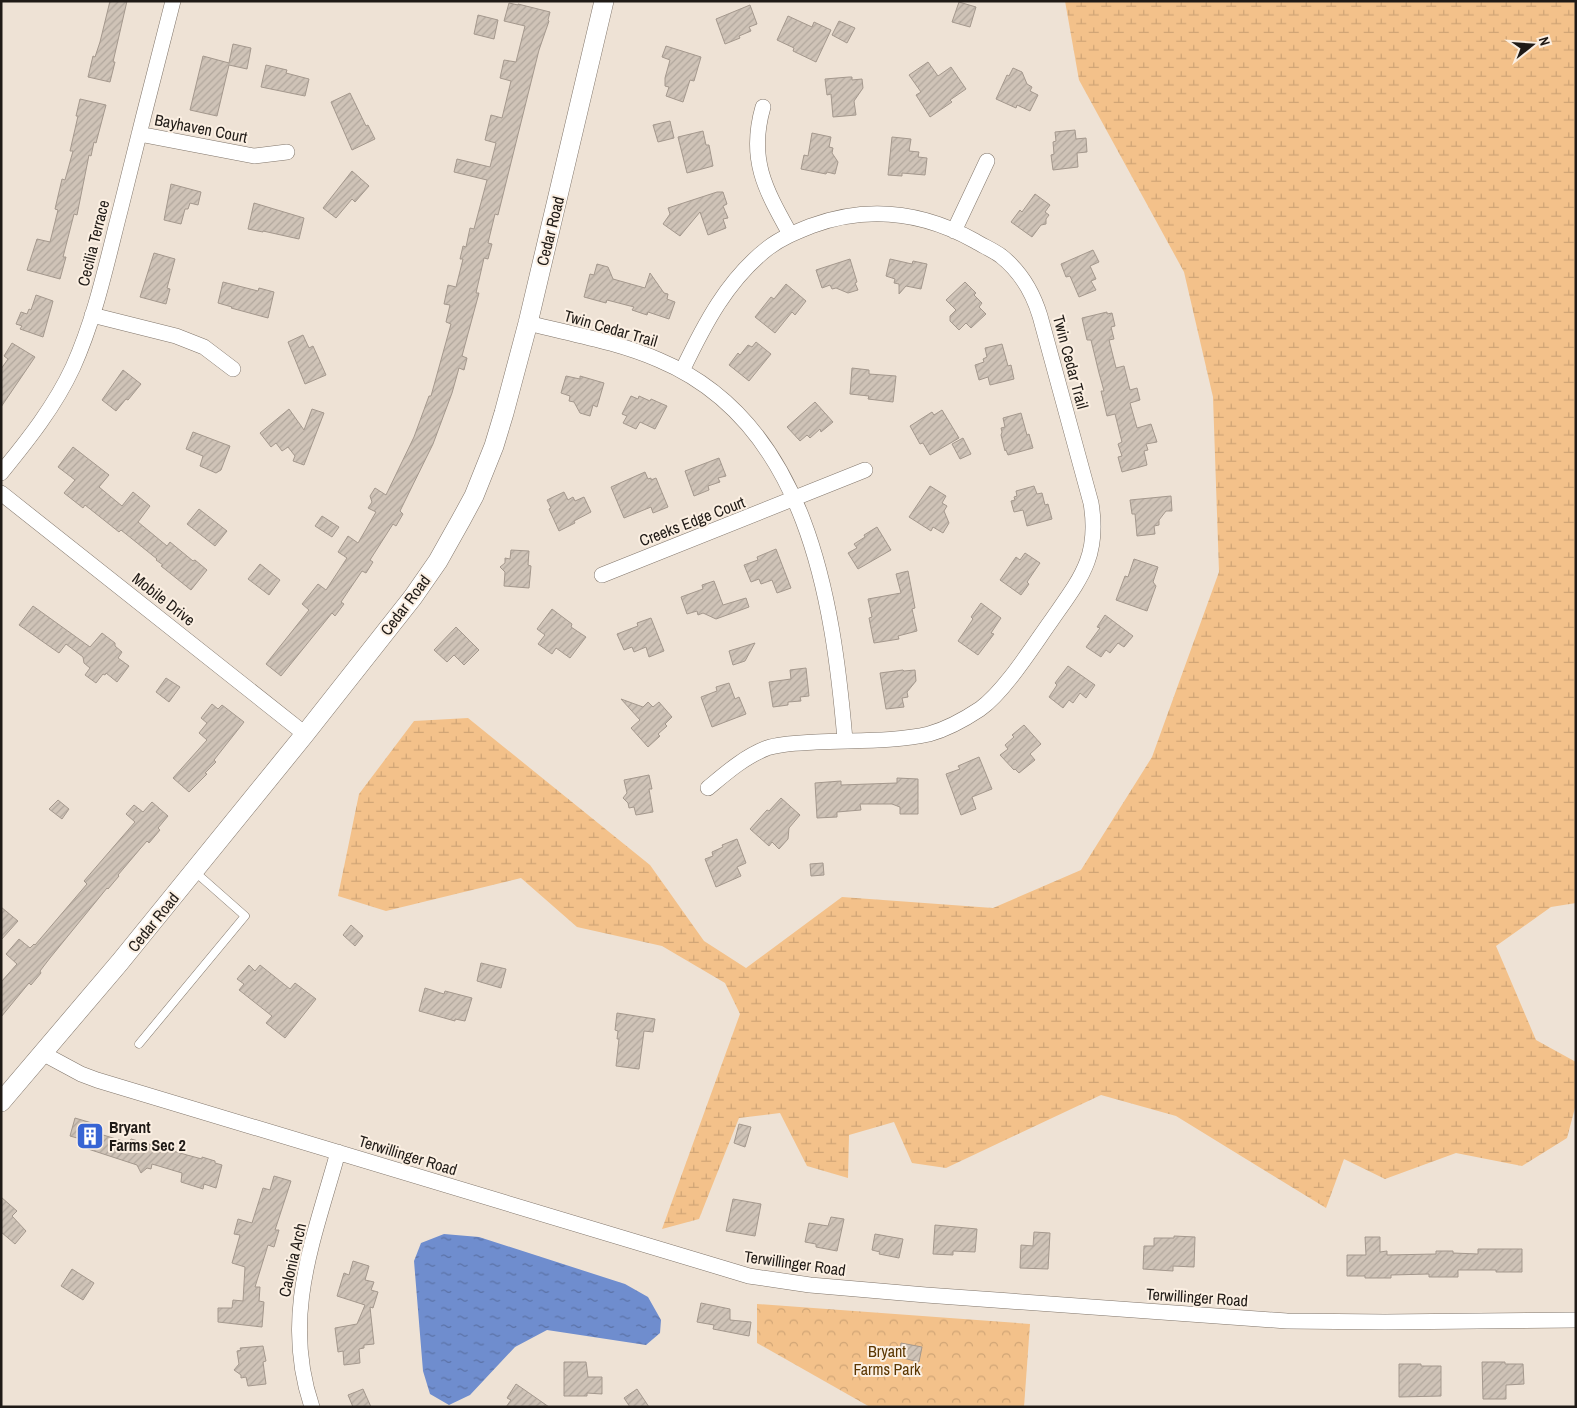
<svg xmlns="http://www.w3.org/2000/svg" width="1577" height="1408" viewBox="0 0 1577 1408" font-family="'Archivo Narrow',sans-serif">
<defs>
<pattern id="wetland-marsh" width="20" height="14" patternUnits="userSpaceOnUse" patternTransform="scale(1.25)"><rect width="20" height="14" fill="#f3c18a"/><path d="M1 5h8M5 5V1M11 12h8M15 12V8" fill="none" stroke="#d0a576"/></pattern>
<pattern id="park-crowns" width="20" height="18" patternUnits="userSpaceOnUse" patternTransform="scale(1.25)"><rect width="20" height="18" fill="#f3c18a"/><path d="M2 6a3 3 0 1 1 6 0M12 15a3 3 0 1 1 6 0" fill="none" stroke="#d0a576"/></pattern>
<pattern id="water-ripples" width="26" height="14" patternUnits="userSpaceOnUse" patternTransform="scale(1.25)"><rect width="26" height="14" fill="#6f8dce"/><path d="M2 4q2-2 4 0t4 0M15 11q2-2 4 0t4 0" fill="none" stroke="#5b72a6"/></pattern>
<pattern id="building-hatch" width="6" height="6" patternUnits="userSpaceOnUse" patternTransform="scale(1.25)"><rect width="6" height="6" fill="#cfc3b7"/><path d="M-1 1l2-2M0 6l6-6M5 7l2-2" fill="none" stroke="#b1a79d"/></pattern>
</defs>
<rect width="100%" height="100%" fill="#eee2d5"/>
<!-- wetland -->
<path fill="url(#wetland-marsh)" d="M1065 1H1576V903L1551 907 1496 946 1536 1040 1576 1062V1104L1567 1138 1522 1166 1456 1153 1385 1179 1344 1159 1326 1208 1176 1116 1101 1095 946 1168 912 1163 894 1122 849 1135 848 1178 807 1166 780 1113 739 1118 699 1219 662 1229 740 1014 725 983 662 946 577 927 521 878 386 911 338 896 359 794 414 721 468 718 650 865 704 941 746 968 842 897 993 908 1081 870 1152 757 1219 572 1213 397 1184 272 1079 80Z"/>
<!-- park -->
<path fill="url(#park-crowns)" d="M757 1304 1030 1324 1024 1407H870L757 1343Z"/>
<!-- water -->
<path fill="url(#water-ripples)" d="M444 1234 479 1237 625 1284 648 1297 661 1320 660 1333 646 1345 547 1330 515 1347 470 1395 449 1405 430 1394 423 1371 414 1261 421 1243Z"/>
<!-- building -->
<path fill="url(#building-hatch)" stroke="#a4988d" d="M110 1H127L113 62H115L110 82 88 77 93 56 95 57 100 42Z
M959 2 976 7 970 27 952 22Z
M509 3 518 5V4L550 12 548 20 549 21 539 50 498 215 495 214 488 243 492 244 488 259 484 258 476 293H479L462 356 467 358 464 370 459 368 452 393 433 444 400 511 403 514 396 526 393 524 370 560 373 562 366 573 362 571 341 602 344 604 335 616 332 613 281 676 266 664 309 610 302 604 318 584 326 590 347 558 338 552 348 536 358 543 376 512 368 508 372 502 370 496 375 488 386 495 414 437 429 396H431L451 324 446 322 450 305 444 304 448 285 456 287 463 259H460L463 246 466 247 470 228 474 229 487 180 454 172 457 159 490 167 496 143 485 140 491 115 502 118 511 81 500 78 504 60 516 62 525 26 504 21Z
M750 5 757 24 749 27 751 31 739 36 740 38 725 44 716 19Z
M478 15 498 20 494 39 474 34Z
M788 16 812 27 814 22 831 30 816 62 793 51 794 48 777 40Z
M839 21 855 28 847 43 832 35Z
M233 44 251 48 247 69 229 65 217 116 190 110 203 56 229 63Z
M666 46 701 57 694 81 690 80 683 102 666 96 669 87 665 86V78L670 60 662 57Z
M928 62 938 76 951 67 966 89 950 100 952 102 930 117 916 95 921 92 909 75Z
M266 65 287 70 286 73 309 79 305 96 261 87Z
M1013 68 1022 72 1027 84 1032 87 1030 91 1038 95 1030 111 1017 105 1016 108 996 99 1007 75 1009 76Z
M849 77H852V80L862 79 863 88 854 101 856 115 833 117 831 94 827 95 825 79Z
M350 93 366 126 368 125 375 139 352 150 331 102Z
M80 99 106 105 96 143 94 142 91 156 89 155 77 215 74 214 63 257H66L60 279 27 270 37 239 50 242 58 210 55 209 62 179 65 180 73 151H70L78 116H76Z
M670 121 674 138 658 142 653 125Z
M1075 130 1076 139 1086 138 1087 152 1077 153 1078 167 1053 170 1051 155 1054 154 1053 142 1056 141 1055 132Z
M703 131 706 145H709L713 166 687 173 678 137Z
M812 133 831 137 829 147 833 148 832 153 838 162 835 174 827 172 826 174 801 169 804 155 808 156Z
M892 137 911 139 909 151 919 152 918 157 927 158 925 175 902 173V176L888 175Z
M352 171 369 186 355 202 352 199 336 218 323 208Z
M171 184 201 192 198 205 190 203 188 209H185L181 224 164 220Z
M717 192H723L727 204 723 206 728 218 723 219 726 228 708 235 700 212 680 236 663 224 670 214 668 208Z
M1035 194 1050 205 1045 212 1049 215 1046 219V224L1041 225 1032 237 1011 222 1020 210 1022 212Z
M254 203 304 218 299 239 263 231V232L248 229Z
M1093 250 1099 262 1090 266 1096 279 1091 281 1096 290 1079 297 1070 276 1066 277 1061 264Z
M154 253 175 259 167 288 170 289 166 304 140 297Z
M850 259 857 282 855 283 858 290 848 293 836 288 832 289 830 285 822 288 816 270Z
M890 259 912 264 913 261 927 264 921 289 906 286 899 294V284L894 283 895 279 886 276Z
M597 264 608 267 613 279 645 288 650 273 664 293 668 294 667 299 675 302 669 319 648 312 647 315 632 310 634 307 607 300 606 303 584 297 590 274 594 275Z
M223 282 258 291 259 288 274 292 268 318 231 308 232 307 218 303Z
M965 282 976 293 974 295 982 303 979 307 986 314 971 328 966 323 959 330 950 321V316L956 310 946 300Z
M786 284 806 301 795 315 792 312 775 333 755 317 771 297 774 299Z
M36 295 53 301 43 337 20 329 22 326 16 324 21 312 27 314 29 309 31 310Z
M1107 312V314L1112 313 1115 326 1111 327 1114 339 1109 340 1116 368 1124 366 1130 390 1137 388 1140 400 1130 403 1137 428 1151 424 1157 442 1146 444 1148 450 1144 451 1147 465 1122 472 1118 457 1122 456 1118 444 1122 442 1115 414 1107 416 1101 391H1104L1099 373 1091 340H1087L1082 318Z
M303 335 309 348 313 346 326 375 305 384 288 342Z
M756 342 771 354 749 381 729 365 738 353 740 355 748 345 752 347Z
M12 343 35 357 1 407V369L8 359 4 356Z
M1002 344 1008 366 1011 365 1014 379 990 385 988 377 979 380 975 365 984 362 983 359 987 357 985 348Z
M852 368 869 370V374L896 376 893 402 868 399 869 396 850 394Z
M123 370 141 384 128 400 126 399 116 411 102 400Z
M566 376 580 379V376L604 383 597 407 593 405 590 416 580 413 574 402 569 401 570 396 561 393Z
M631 396 638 399 639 396 650 401 651 399 667 406 655 429 640 422 636 429 623 423 627 416 622 414Z
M815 402 833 422 821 432 820 429 810 438 807 435 800 441 787 427Z
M289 409 304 430 312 409 324 413 304 465 293 461 295 456 288 447 282 451 276 443 271 447 260 433Z
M942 410 959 438 930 455 923 443 920 444 910 426 932 412 934 415Z
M1021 413 1027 435 1029 434 1033 448 1008 455 1006 450 1005 451 1001 435 1002 432 1001 428 1005 427 1003 418Z
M193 432 230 446 221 470 216 473 200 466 203 456 186 449Z
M963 438 971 454 960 459 952 444Z
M73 447 109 475 99 487 122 506 133 492 150 506 138 522 167 546 170 542 193 561 195 560 207 570 191 590 161 566 163 565 156 560 157 559 121 530 119 532 85 505 83 508 64 493 75 480 58 467Z
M719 458 726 476 718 478 720 482 708 486 709 490 694 496 685 471Z
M645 472 648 479 651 478V480L656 478 668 507 653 513 651 507 624 518 611 487Z
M930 486 946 496 942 503 947 506 944 511 949 523 943 533 933 527 931 531 909 517Z
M1034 486 1037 494 1042 493 1045 505 1048 504 1052 519 1027 526 1023 510 1014 512 1011 501 1015 500 1014 497 1017 496 1016 491Z
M564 492 568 500 573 497 575 501 584 497 591 512 574 521 575 523 559 531 549 509 551 508 547 500Z
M1171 496 1172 511H1166L1159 520V525L1154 526 1155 534 1137 536 1135 514H1132L1130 500Z
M199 509 227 531 215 546 187 524Z
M322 516 339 527 332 537 315 526Z
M877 527 891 550 858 569 848 553 857 548 854 544 865 537 864 535Z
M776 549 791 588 777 593 772 580 761 584 759 579 751 582 744 565 758 560 757 557Z
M511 550 529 551 528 565 531 566 529 588 504 586 505 572 500 567 505 563V558L510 559Z
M1025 553 1040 563 1027 582 1029 584 1021 595 1000 580 1016 557 1020 560Z
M1134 559 1158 567 1153 582 1156 586 1147 611 1116 600 1125 576 1128 577Z
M260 564 280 580 269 595 248 579Z
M908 571 915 608 912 609 917 631 898 636 899 639 874 643 869 618 872 617 868 599 901 593 896 574Z
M714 581 723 605 746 598 749 607 716 619 703 613 698 615 697 611 687 614 681 597 703 589 702 585Z
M981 603 1001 618 991 633 994 634 978 655 958 641 973 619 971 617Z
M33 606 90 647 102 633 115 643V646L122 652 118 658 129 666 117 682 106 673 105 675 103 674 96 683 85 675 90 668 84 663 83 657 66 644 59 653 19 625Z
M552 609 572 624 571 627 586 637 570 658 556 648 552 654 538 644 545 635 537 629Z
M1105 615 1133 636 1124 647 1118 643 1110 653 1106 650 1101 657 1086 647 1100 628 1097 627Z
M651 618 664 651 649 657 646 647 634 652 632 647 624 650 617 634 638 626 637 623Z
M456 627 479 650 464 665 454 655 447 662 434 650Z
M755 643 745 661 733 665 729 651Z
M1068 666 1095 685 1086 698 1080 693 1073 703 1069 700 1063 708 1049 697 1057 685 1055 683Z
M806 668 809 696 800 697 801 701 788 702V705L773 707 769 682 791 679 790 670Z
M903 670 904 671 915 670 916 681 907 692 908 697 902 698 904 707 886 709 880 673Z
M166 678 180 687 169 702 156 692Z
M729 683 735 699 739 697 746 714 712 727 701 697 717 691 716 687Z
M621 699 643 707 648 702 653 707 659 702 672 717 665 724 667 726 658 734 660 736 648 747 631 728 640 720Z
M212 704 218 709 222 705 244 722 214 760 216 762 205 773 207 774 189 792 173 778 207 740 199 733 207 723 201 718Z
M1024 725 1041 744 1030 754 1035 760 1019 773 1015 769 1014 770 1000 755 1008 749 1005 745 1014 737 1012 735Z
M979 757 992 789 972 797 976 809 961 815 946 774 960 769 958 766Z
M649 775 652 789H649L653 812 636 815 634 807 629 808 628 803 623 798 627 793 624 780Z
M897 778 918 779V814H900V807L892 804H860L861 810 837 812V817L817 818 815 783 841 781V785L897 783Z
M781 798 800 815 789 828 788 839 779 849 772 842 769 846 750 829 767 810 769 811Z
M58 800 69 809 62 819 49 809Z
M152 802 168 816 158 828 160 830 149 843 147 841 140 849 118 875 119 876 108 889 107 888 50 958 40 971 41 973 31 985 29 983 1 1017V982L17 964 6 954 19 939 30 948 34 944 35 945 87 884 84 881 135 822 126 814 134 805 143 812Z
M737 839 746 863 737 867 741 876 716 887 705 859 713 856 712 852 723 847 722 845Z
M823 863 824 875 811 876 810 864Z
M1 907 18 921 1 940Z
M351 925 363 936 355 946 343 935Z
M481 963 506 969 501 988 477 981Z
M249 965 255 971 260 965 290 989 295 983 316 999 285 1038 266 1023 272 1016 239 990 244 984 237 979Z
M425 988 444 994 445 991 472 998 465 1021 455 1019V1021L419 1011Z
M617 1013 655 1019 653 1032 644 1031 639 1069 616 1066 619 1039H617L618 1031 615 1030Z
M75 1118 102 1126 100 1134 129 1143 131 1139 187 1155 202 1159V1157L215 1161V1163L222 1165 216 1188 204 1184 203 1189 181 1182 182 1173 152 1164 151 1169 147 1168 141 1173 137 1165 82 1147 84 1140 70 1136Z
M739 1124 751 1127 745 1147 734 1143Z
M274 1176 291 1181 275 1230H279L274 1247 268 1245 255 1287H260L259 1301 264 1302 262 1327 218 1322V1308H232L233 1300 243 1301 245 1267 232 1263 240 1235 234 1234 238 1219 252 1223 263 1188 270 1190Z
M1 1197 17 1211 12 1216 26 1231 15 1244 1 1232Z
M733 1199 761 1204 755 1236 726 1231Z
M831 1217 844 1219 837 1251 816 1247V1244L805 1242 809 1223 828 1226Z
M935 1225 977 1229 975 1252 953 1251V1255L933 1254Z
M1034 1232 1050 1233 1048 1269 1020 1268 1021 1245 1033 1246Z
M875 1234 903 1239 899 1258 879 1254 880 1252 872 1250Z
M1174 1236 1195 1237 1194 1267 1173 1266V1271L1143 1269 1144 1246H1154V1238H1174Z
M1365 1237H1380V1252L1387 1251V1255L1436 1254V1251H1453V1253L1478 1254V1249H1522V1272H1496V1270H1458V1277H1429V1274L1391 1275V1278H1365V1276H1347V1255H1366Z
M353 1261 369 1266 365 1280 374 1282 371 1290 378 1292 373 1308 370 1307 374 1344 364 1345V1348L359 1349 360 1363 344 1365 343 1351 338 1352 335 1328 357 1324 365 1305 337 1296 344 1273 349 1275Z
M72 1269 94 1283 83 1300 61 1286Z
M701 1303 730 1309V1320L751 1322 749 1336 713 1329 714 1325 697 1322Z
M901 1343 922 1347 919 1362 899 1357Z
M263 1346 266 1361 263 1362 266 1384 248 1386 246 1377 241 1378V1375L234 1370 239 1364 237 1351 241 1350 240 1348Z
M564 1362H586L588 1377H602V1394L587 1393V1396H564Z
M1482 1362H1505V1364H1523L1524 1384 1506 1385V1399H1483Z
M1399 1364H1421V1366H1441V1396L1399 1397Z
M516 1384 529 1393 549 1407H506L511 1400 507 1398Z
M363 1389 371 1407H353L348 1395Z
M637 1389 649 1407H630L624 1398Z"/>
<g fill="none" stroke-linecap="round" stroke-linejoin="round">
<!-- service casing -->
<g stroke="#80756a" stroke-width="9">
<path id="service" d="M139 1044 245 916 194 871"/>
</g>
<!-- minor casing -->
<g stroke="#80756a" stroke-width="16">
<path id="minor" d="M763 107C748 159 765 189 790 234
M139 134 254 156 287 152
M954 231 987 161
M92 315 176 336 204 347 233 369
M528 323C571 334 618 342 659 360 807 422 833 599 845 740
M682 371C704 325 727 280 768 248 781 238 796 232 811 226 868 205 923 212 975 241 983 246 993 250 1001 256 1020 271 1033 293 1040 316L1091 503C1100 557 1080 579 1051 621 1033 646 1005 691 980 709 965 719 947 729 929 734 895 742 851 740 816 742 800 743 782 743 767 748 744 757 726 773 708 788
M1 473C28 440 55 406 73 367 96 316 107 261 121 207 138 138 155 70 173 1
M1 493 305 734
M602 575 865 470
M42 1053 81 1074 97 1080 749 1276 810 1285 926 1295 1287 1321 1385 1322 1576 1320
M312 1407C281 1316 314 1239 338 1152"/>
</g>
<!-- tertiary casing -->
<g stroke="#80756a" stroke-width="20">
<path id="tertiary" d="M1 1102 120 962 305 734 413 597 438 561 461 520 474 496 494 446 504 413 528 323 604 1"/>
</g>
<!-- service -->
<use href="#service" stroke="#fff" stroke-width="8"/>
<!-- minor -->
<use href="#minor" stroke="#fff" stroke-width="15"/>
<!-- tertiary -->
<use href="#tertiary" stroke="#fff" stroke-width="19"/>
</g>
<!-- icons -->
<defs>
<g id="building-square" transform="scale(1.4375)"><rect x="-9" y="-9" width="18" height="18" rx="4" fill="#3764d4" stroke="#fbefe2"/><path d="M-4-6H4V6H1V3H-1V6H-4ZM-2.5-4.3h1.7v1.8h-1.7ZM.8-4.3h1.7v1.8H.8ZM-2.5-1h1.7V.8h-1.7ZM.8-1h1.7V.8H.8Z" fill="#fff"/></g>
</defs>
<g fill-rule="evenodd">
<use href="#building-square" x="90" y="1136"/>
</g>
<g text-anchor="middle" stroke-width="4" stroke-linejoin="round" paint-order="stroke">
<!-- street labels -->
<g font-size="16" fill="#1f1a16" stroke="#fbefe2">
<text transform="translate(201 128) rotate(11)" y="6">Bayhaven Court</text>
<text transform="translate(550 231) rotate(-76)" y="6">Cedar Road</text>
<text transform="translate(93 243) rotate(-76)" y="6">Cecilia Terrace</text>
<text transform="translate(611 328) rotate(16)" y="6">Twin Cedar Trail</text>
<text transform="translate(1071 362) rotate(75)" y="6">Twin Cedar Trail</text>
<text transform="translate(692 521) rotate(-21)" y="6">Creeks Edge Court</text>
<text transform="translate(164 599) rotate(38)" y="6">Mobile Drive</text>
<text transform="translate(405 605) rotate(-53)" y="6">Cedar Road</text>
<text transform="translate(153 922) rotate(-51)" y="6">Cedar Road</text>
<text transform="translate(408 1155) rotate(17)" y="6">Terwillinger Road</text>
<text transform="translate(292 1260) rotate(-77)" y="6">Calonia Arch</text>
<text transform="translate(795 1263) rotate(8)" y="6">Terwillinger Road</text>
<text transform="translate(1197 1297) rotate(4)" y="6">Terwillinger Road</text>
</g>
<!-- poi labels -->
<g font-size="16" font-weight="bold" fill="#1f1a16" stroke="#fbefe2" text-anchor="start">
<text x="109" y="1133">Bryant<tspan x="109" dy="18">Farms Sec 2</tspan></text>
</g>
<!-- park labels -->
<g font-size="16" fill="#5b3600" stroke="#fbefe2">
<text x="887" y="1357">Bryant<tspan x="887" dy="18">Farms Park</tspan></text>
</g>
</g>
<!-- border -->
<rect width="1577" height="1408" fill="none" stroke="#1f1a16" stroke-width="5"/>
<!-- north arrow -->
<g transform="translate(1532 45) rotate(73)" stroke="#fbefe2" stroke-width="4" paint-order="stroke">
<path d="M0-4L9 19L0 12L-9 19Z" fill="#1f1a16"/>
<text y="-8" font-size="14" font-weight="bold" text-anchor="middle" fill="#1f1a16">N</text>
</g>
</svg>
